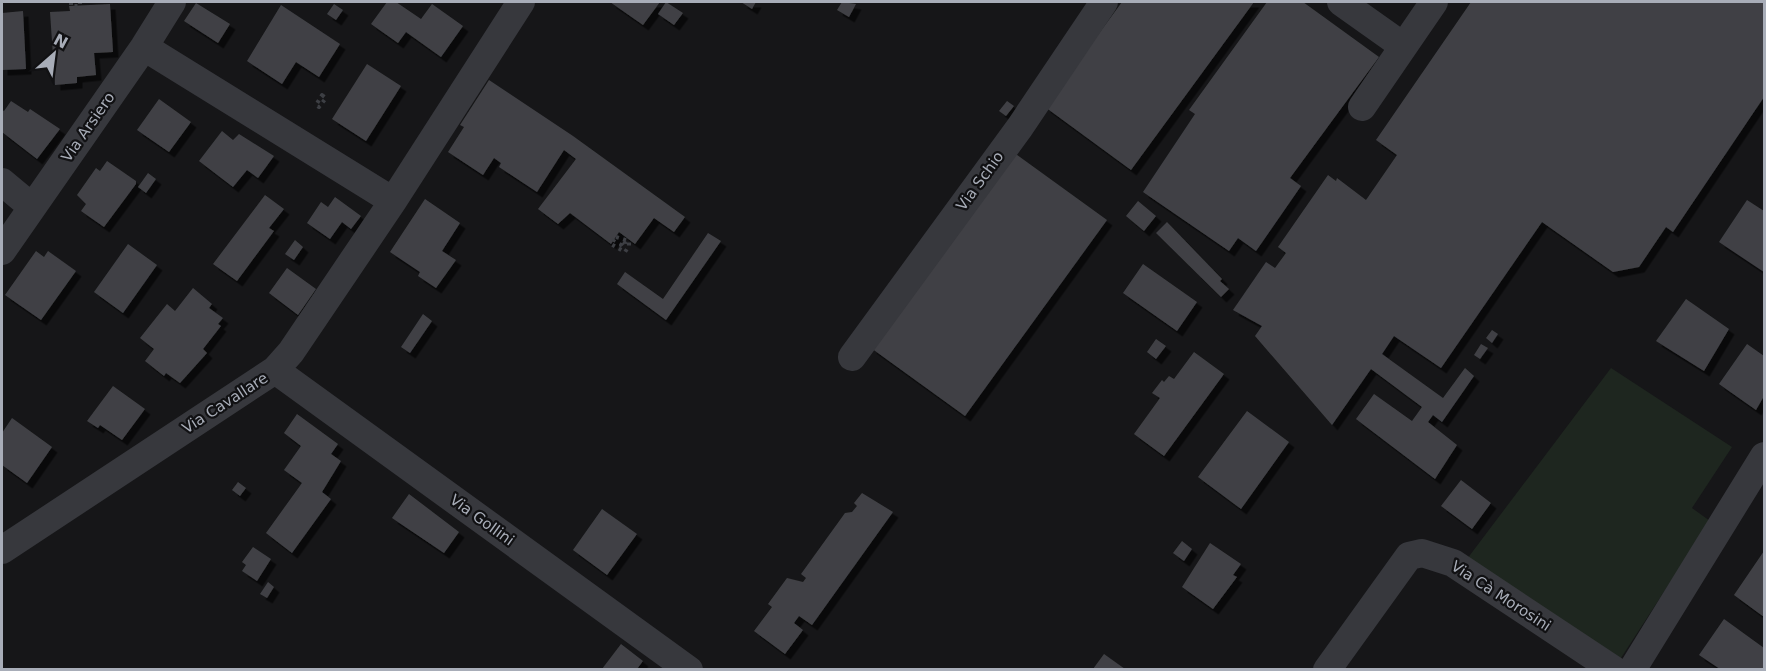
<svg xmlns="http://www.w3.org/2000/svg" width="1766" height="671" viewBox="0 0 1766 671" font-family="'DejaVu Sans',sans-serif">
<defs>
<filter id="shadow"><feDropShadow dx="5.5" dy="5.5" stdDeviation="0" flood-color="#0009"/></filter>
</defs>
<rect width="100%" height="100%" fill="#161618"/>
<!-- green -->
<path fill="#1e261f" d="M1611 368 1732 447 1692 508 1710 521 1619 661 1464 563Z"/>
<!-- building -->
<path fill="#404145" filter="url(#shadow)" d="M387 2H396L421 19 432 4 463 26 441 57 406 32 398 43 371 24Z
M610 2H660L643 25Z
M666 2 683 13 674 25 658 14Z
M741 2H756L752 9Z
M842 2 856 4 849 17 837 10Z
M1122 2H1254L1131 170 1045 107Z
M1267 2H1303L1379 57 1290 178 1301 186 1256 251 1238 238 1229 251 1143 192 1195 114 1189 110Z
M1471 2H1764V97L1673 232 1666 227 1639 267 1613 272 1542 222 1441 368 1394 336 1382 354 1443 398 1465 368 1474 376 1442 422 1433 415 1428 422 1457 445 1435 479 1356 419 1374 394 1412 421 1422 407 1371 369 1332 425 1255 336 1262 326 1233 310 1266 262 1275 268 1286 253 1278 247 1328 175 1336 181 1337 178 1366 200 1397 155 1376 140Z
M196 3 230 24 218 43 184 21Z
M110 4 113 52 94 53 96 75 77 77V83L55 85 50 12 70 11 69 6Z
M334 4 343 10 336 20 327 14Z
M281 5 340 44 319 77 296 62 282 84 247 61Z
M23 11 26 69 2 70V13Z
M367 64 401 86 366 141 332 119Z
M489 80 573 136 685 217 674 232 654 218 635 244 619 232 611 244 570 213 558 224 538 209 576 159 564 150 537 192 499 167 501 163 494 158 483 175 448 152 464 127 460 125Z
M159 99 191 122 169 152 137 130Z
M11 101 28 112 30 109 60 129 37 159 2 132V110L4 111Z
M1007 101 1014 106 1006 116 999 111Z
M222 131 233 140 239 134 274 156 258 178 247 170 233 187 199 161Z
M1013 152 1107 220 965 416 871 348Z
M107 161 136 181V184L104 227 81 211 86 204 77 195 96 168 100 171Z
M148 173 156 179 146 193 138 187Z
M265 195 284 209 269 228 274 231 237 281 213 264Z
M335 197 361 216 351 229 342 222 330 239 307 223 321 202 328 207Z
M425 199 460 223 442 251 456 260 436 288 418 276 420 272 390 252Z
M1747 200 1764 211V272L1719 242Z
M1138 201 1156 216 1144 231 1126 216Z
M1167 222 1222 279 1220 281 1229 289 1221 297 1156 233Z
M708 233 721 241 666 320 617 284 625 272 663 299Z
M295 240 303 247 294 260 285 254Z
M128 244 157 265 123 313 94 292Z
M36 251 44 257 48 251 76 271 41 320 5 295Z
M1143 264 1197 302 1177 331 1123 293Z
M287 268 316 289 298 315 269 293Z
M193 288 212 304 209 308 223 318 218 324 221 326 203 349 207 353 180 383 166 373 164 376 145 361 154 349 140 338 167 304 175 311Z
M1686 299 1729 329 1704 371 1656 341Z
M423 314 432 321 410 353 401 347Z
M1492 330 1498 334 1492 343 1486 338Z
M1156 339 1166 346 1156 359 1147 352Z
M1481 344 1488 348 1480 359 1474 355Z
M1747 344 1764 356V396L1756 410 1719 384Z
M1194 352 1224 374 1164 456 1134 434 1160 398 1152 393 1162 380 1164 382 1169 376 1174 379Z
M113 386 145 409 122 440 100 425 98 428 87 421Z
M1247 411 1289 442 1241 509 1198 477Z
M297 414 338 444 331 454 341 461 322 492 331 499 292 553 266 533 302 483 284 470 301 446 284 433Z
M12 418 52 447 27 483 2 465V433Z
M1461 480 1491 503 1472 529 1441 506Z
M238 482 246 488 240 496 232 490Z
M862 493 893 512 812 625 799 616 794 623 803 630 785 654 754 631 772 607 768 604 787 578 803 582 806 578 801 574 845 513 852 512 857 506 854 503Z
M409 494 459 532 444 553 392 518Z
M602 509 637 534 607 575 573 550Z
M1182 541 1192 549 1184 561 1173 553Z
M1210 543 1241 564 1233 575 1237 577 1213 609 1182 587Z
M253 547 271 559 257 581 242 571 246 565 242 562Z
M1764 551V617L1734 595Z
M268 582 274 587 267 598 260 594Z
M1724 619 1764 648V669H1720L1699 655Z
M621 644 643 661 637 669H602Z
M1104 654 1125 669H1093Z"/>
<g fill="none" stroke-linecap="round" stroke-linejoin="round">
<!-- path -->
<path stroke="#3d3f44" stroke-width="4" stroke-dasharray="3 4.5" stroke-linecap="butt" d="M71 2V6H80V2
M322 95 326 98 319 107 316 105Z
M616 237 629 241V246L625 252 611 244Z
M623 242 625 243 624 246 621 245Z"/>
<!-- minor -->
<path stroke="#37383d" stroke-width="28" d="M1341 2 1403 46
M144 47 393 201
M1362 107 1434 2
M2 182 32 207
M2 251 144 47 172 2
M852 357 1020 127 1104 2
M275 370 689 670
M2 550 275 370 291 352 393 201 521 2
M1327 670 1409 556 1422 553 1453 563 1614 670
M1632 670 1764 456"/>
</g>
<g text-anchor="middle" stroke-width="4.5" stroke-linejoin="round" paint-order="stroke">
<!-- street labels -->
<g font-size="15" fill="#a8adb8" stroke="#111113">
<text transform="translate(88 127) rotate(-55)" y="5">Via Arsiero</text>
<text transform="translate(980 181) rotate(-54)" y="5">Via Schio</text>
<text transform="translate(225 403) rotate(-33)" y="5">Via Cavallare</text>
<text transform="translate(482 520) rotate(36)" y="5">Via Gollini</text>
<text transform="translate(1501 596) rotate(33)" y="5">Via Cà Morosini</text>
</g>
</g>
<!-- border -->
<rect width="1766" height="671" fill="none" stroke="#a8adb8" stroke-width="6"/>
<!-- north arrow -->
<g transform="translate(54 54) rotate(28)" stroke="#111113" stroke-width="4.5" paint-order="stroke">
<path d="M0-4.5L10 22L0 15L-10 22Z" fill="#a8adb8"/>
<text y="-9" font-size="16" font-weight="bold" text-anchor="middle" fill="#a8adb8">N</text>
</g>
</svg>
